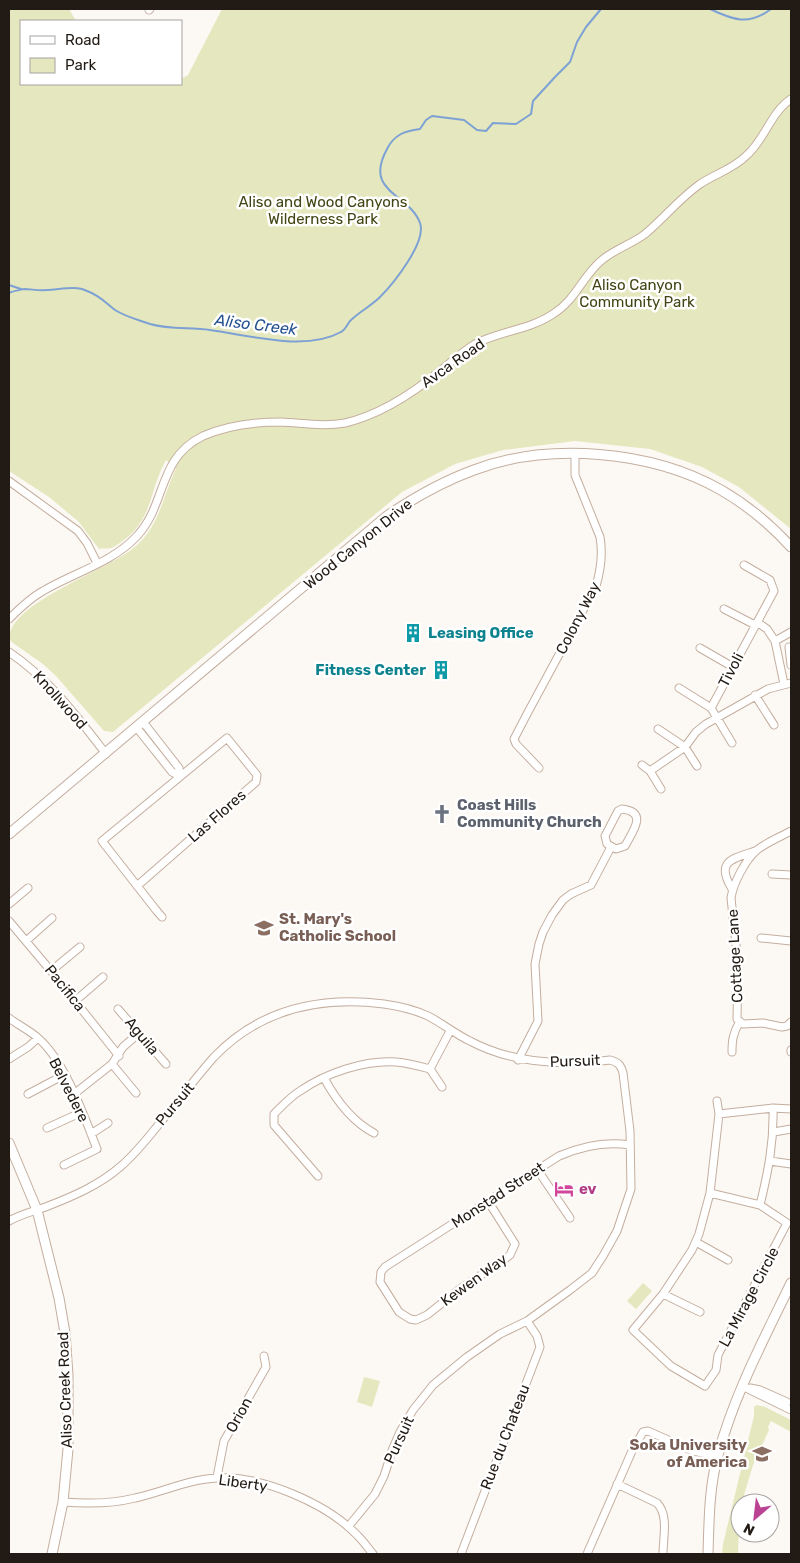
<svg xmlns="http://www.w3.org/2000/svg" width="800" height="1563" viewBox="0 0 800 1563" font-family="Rubik,sans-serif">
<rect width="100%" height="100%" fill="#fcf8f4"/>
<!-- green -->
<path fill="#e5e8be" d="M9 9H69L76 21H21V84H181V79L188 75 222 9H791V529L739 487 702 467 650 449 575 441 503 450 455 464 402 492 113 732 104 731 56 676 43 664 13 643 9 639C9 602 110 570 136 546 160 525 163 496 176 468L166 460C149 490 153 521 121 542 118 544 114 547 111 548 108 549 103 548 99 549L79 522 49 497 9 471Z
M643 1283 652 1291 636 1309 627 1301Z
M364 1377 380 1381 372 1407 357 1402Z
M757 1405 765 1407 791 1420V1432L771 1421 768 1427 769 1430 753 1465 744 1495 748 1498 747 1503H740L738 1554H722L723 1544 754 1416V1407Z"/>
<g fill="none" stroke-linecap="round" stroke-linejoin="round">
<!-- stream -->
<path stroke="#7da1d4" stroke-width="2" d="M710 9C733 20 749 26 771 9
M9 285 21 289
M9 293C13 291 19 290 24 289 31 289 39 291 46 290 59 290 75 285 87 291 99 295 106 303 115 310 126 317 139 320 150 324 171 330 190 327 210 330 248 335 305 352 341 332 345 330 347 325 350 321 359 312 371 306 380 297 393 284 427 242 420 223 409 193 363 193 387 149 394 135 404 131 420 129L426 120 432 116 464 120 477 130 486 131 493 123 516 124 531 114 533 101 555 77 570 62 577 42 586 27 601 9"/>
<!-- minor casing -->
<g stroke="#c4ae9e" stroke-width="9">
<path id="minor" d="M149 10 150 9
M9 481 78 531 87 543 97 563
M724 609 755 625
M9 619C19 609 30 598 43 591 73 573 112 563 137 536 167 504 157 458 203 436 226 426 256 422 281 422 303 423 323 427 345 423 379 415 413 393 440 371 451 362 462 352 475 344 500 331 529 330 553 314 576 300 583 275 602 260 615 249 632 244 645 234 664 218 679 199 700 184 715 174 733 169 746 156 765 140 770 113 791 99
M757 622 767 629 775 641
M789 647 791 665
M700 648 733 667
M9 652C50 680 76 715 106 754
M784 684 775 641 791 632
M679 688 711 708
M755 695 774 725
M143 722 179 768 180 776
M137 728 172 772 180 776
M658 729 685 747 697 766
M732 743 711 708 774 591 770 580 744 565
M642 765 650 771 661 789
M539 768 516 744 514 739 527 714 596 586C601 569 603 554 600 537L575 475V453
M650 771 685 747 696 732 706 724 768 689 791 683
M622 809C649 812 632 832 625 846L616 849 607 844 605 836 618 811Z
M791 831C780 837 767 842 757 850 745 860 733 884 731 898L738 963 737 1019 743 1024 763 1023 782 1027 787 1026 791 1022
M772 874 791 875
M137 886 256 782 257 775 227 738 102 841 156 910 162 917
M732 889C715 861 732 859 755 851
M9 904 28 888
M9 921 51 971 119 1056
M761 938 791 941
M26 941 52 918
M51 971 80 947
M75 1001 103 977
M118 1009 166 1064
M9 1018C18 1025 29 1030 38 1038 65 1061 84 1116 97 1149L64 1165
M732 1052C732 1041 733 1033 739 1023
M791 1052V1050
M9 1059 28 1047 38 1038
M518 1060 538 1021 535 964 539 944 543 932 552 915 563 900 571 894 591 885 611 847
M112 1064 136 1093
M430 1069 442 1087
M324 1078C336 1100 351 1121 374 1133
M28 1094 64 1075
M74 1094 112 1064 123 1047 139 1033
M773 1108 791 1109
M719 1114 773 1108C774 1143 768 1172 760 1205
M47 1128 82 1112
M774 1132 791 1129
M91 1134 108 1123
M770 1161 791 1164
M537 1169 570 1218
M318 1176 274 1125V1114C282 1106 290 1097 300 1091 326 1073 364 1060 396 1062 408 1063 419 1066 430 1069L450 1031
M710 1193 760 1205 787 1223 718 1355 716 1370 705 1386 671 1366 633 1330 663 1294 692 1250 699 1234 710 1193 719 1114 717 1101
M488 1201 515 1244 510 1255 501 1262 461 1288 427 1315 416 1320 410 1319 399 1312 380 1282 381 1272 385 1267 559 1156C582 1146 605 1141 630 1145
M9 1221C21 1214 35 1211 48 1206 74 1196 99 1185 120 1167 139 1151 153 1131 168 1113 183 1095 198 1075 214 1057 260 1009 319 996 384 1004 398 1006 415 1010 428 1016 442 1023 455 1034 470 1041 513 1064 562 1066 610 1060 618 1062 621 1065 623 1073L630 1131 631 1189 617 1231 603 1256 592 1273 570 1290 527 1321 500 1334 467 1357 433 1385 413 1410 400 1432 393 1448 384 1476 375 1494 348 1527
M696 1242 728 1260
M663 1294 700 1312
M742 1386 791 1410
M750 1388 760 1390 787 1402
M217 1477 224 1441 266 1367 264 1356
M617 1484 657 1503C669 1515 663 1538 663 1554
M63 1502C88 1504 111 1504 135 1498 163 1492 189 1479 217 1478 261 1475 328 1504 358 1536 364 1542 368 1548 373 1554
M461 1554 540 1347 537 1336 527 1321
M587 1554 632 1451 643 1432 648 1431 693 1451 717 1456"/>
</g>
<!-- major casing -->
<g stroke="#c4ae9e" stroke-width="11">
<path id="major" d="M9 834 387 516C415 497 441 482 474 470 548 442 651 450 721 490 747 505 771 525 791 547
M9 1143 37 1210 59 1298 65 1333 68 1375V1449L63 1502 52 1554
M708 1554C709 1522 709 1487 718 1455 734 1395 764 1339 791 1283"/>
</g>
<!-- minor -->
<use href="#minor" stroke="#fff" stroke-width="7"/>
<!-- major -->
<use href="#major" stroke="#fff" stroke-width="9"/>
</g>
<!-- icons -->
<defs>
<g id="building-bare" transform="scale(1.5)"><path d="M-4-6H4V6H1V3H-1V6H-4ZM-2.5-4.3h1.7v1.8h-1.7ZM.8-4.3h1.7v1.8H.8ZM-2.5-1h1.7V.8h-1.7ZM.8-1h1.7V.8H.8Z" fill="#0f9aa8" stroke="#fff" stroke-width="2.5" paint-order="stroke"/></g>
<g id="church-bare" transform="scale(1.5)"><path d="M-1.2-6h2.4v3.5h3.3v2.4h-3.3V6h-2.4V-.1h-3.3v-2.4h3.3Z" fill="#6b7280" stroke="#fff" stroke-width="2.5" paint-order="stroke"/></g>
<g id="school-bare" transform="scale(1.5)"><path d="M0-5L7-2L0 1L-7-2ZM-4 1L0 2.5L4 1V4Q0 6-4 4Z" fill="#8d6e63" stroke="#fff" stroke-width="2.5" paint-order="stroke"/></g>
<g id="hotel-bare" transform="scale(1.5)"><path d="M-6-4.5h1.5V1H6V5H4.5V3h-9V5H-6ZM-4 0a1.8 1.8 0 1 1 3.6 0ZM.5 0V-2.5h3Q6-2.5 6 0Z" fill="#d1479c" stroke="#fff" stroke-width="2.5" paint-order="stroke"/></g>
<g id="university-bare" transform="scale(1.5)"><path d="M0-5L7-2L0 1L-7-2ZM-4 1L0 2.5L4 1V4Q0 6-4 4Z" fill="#8d6e63" stroke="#fff" stroke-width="2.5" paint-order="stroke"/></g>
</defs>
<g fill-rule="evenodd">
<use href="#building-bare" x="413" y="633"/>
<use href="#building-bare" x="441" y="670"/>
<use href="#church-bare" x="442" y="814"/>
<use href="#school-bare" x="264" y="928"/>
<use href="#hotel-bare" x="564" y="1189"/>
<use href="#university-bare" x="762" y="1454"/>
</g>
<g text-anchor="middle" stroke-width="5" stroke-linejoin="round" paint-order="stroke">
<!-- park labels -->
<g font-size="15" fill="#434514" stroke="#fff">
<text x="323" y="207">Aliso and Wood Canyons<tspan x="323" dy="17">Wilderness Park</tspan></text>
<text x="637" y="290">Aliso Canyon<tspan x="637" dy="17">Community Park</tspan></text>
</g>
<!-- street labels -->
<g font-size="15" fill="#221a14" stroke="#fff">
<text transform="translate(453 363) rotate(-35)" y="5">Avca Road</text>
<text transform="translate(358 544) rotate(-39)" y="5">Wood Canyon Drive</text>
<text transform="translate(578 618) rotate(-63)" y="5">Colony Way</text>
<text transform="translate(731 670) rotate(-62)" y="5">Tivoli</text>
<text transform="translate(60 700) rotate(48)" y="5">Knollwood</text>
<text transform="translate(217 816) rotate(-41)" y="5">Las Flores</text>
<text transform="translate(735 956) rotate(-93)" y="5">Cottage Lane</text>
<text transform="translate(65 988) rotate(51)" y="5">Pacifica</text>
<text transform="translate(142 1036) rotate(50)" y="5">Aguila</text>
<text transform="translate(575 1061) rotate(-2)" y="5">Pursuit</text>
<text transform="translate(69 1090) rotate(63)" y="5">Belvedere</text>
<text transform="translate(175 1104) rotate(-50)" y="5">Pursuit</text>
<text transform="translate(498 1195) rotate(-33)" y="5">Monstad Street</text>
<text transform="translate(474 1280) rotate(-36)" y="5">Kewen Way</text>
<text transform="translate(749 1297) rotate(-62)" y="5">La Mirage Circle</text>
<text transform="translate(65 1390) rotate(-92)" y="5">Aliso Creek Road</text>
<text transform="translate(239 1415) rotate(-61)" y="5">Orion</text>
<text transform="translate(505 1437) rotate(-69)" y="5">Rue du Chateau</text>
<text transform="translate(399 1440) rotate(-65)" y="5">Pursuit</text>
<text transform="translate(243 1483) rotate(8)" y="5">Liberty</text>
</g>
<!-- culture labels -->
<g font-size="15" font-weight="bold" fill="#0d838f" stroke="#fff" text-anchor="start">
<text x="428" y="638">Leasing Office</text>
<text x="426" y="675" text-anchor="end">Fitness Center</text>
</g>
<!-- worship labels -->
<g font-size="15" font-weight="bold" fill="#5b616d" stroke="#fff" text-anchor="start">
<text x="457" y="810">Coast Hills<tspan x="457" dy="17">Community Church</tspan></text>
</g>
<!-- education labels -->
<g font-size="15" font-weight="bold" fill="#785e54" stroke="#fff" text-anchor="start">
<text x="279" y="924">St. Mary's<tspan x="279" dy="17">Catholic School</tspan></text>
<text x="747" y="1450" text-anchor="end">Soka University<tspan x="747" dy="17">of America</tspan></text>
</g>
<!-- hotel labels -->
<g font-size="15" font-weight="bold" fill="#b23c85" stroke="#fff" text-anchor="start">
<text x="579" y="1194">ev</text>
</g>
<!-- water labels -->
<g font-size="16" font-style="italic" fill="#245291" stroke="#fff">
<text transform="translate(256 324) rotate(7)" y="6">Aliso Creek</text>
</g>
</g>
<!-- border -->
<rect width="800" height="1563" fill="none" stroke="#221a14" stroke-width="20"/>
<!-- legend -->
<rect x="20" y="20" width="162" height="65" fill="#ffffff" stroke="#a7a3a1"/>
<rect x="30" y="36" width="25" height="8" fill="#ffffff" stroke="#a7a3a1"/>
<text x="65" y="45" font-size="15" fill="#221a14">Road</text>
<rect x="30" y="58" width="25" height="15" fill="#e5e8be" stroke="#a7a3a1"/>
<text x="65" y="70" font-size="15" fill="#221a14">Park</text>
<!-- north arrow -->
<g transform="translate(755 1518) rotate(208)"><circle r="24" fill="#ffffff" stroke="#a7a3a1"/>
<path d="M0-4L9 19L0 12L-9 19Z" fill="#bb4193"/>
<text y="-8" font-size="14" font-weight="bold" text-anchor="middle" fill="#221a14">N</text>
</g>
</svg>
